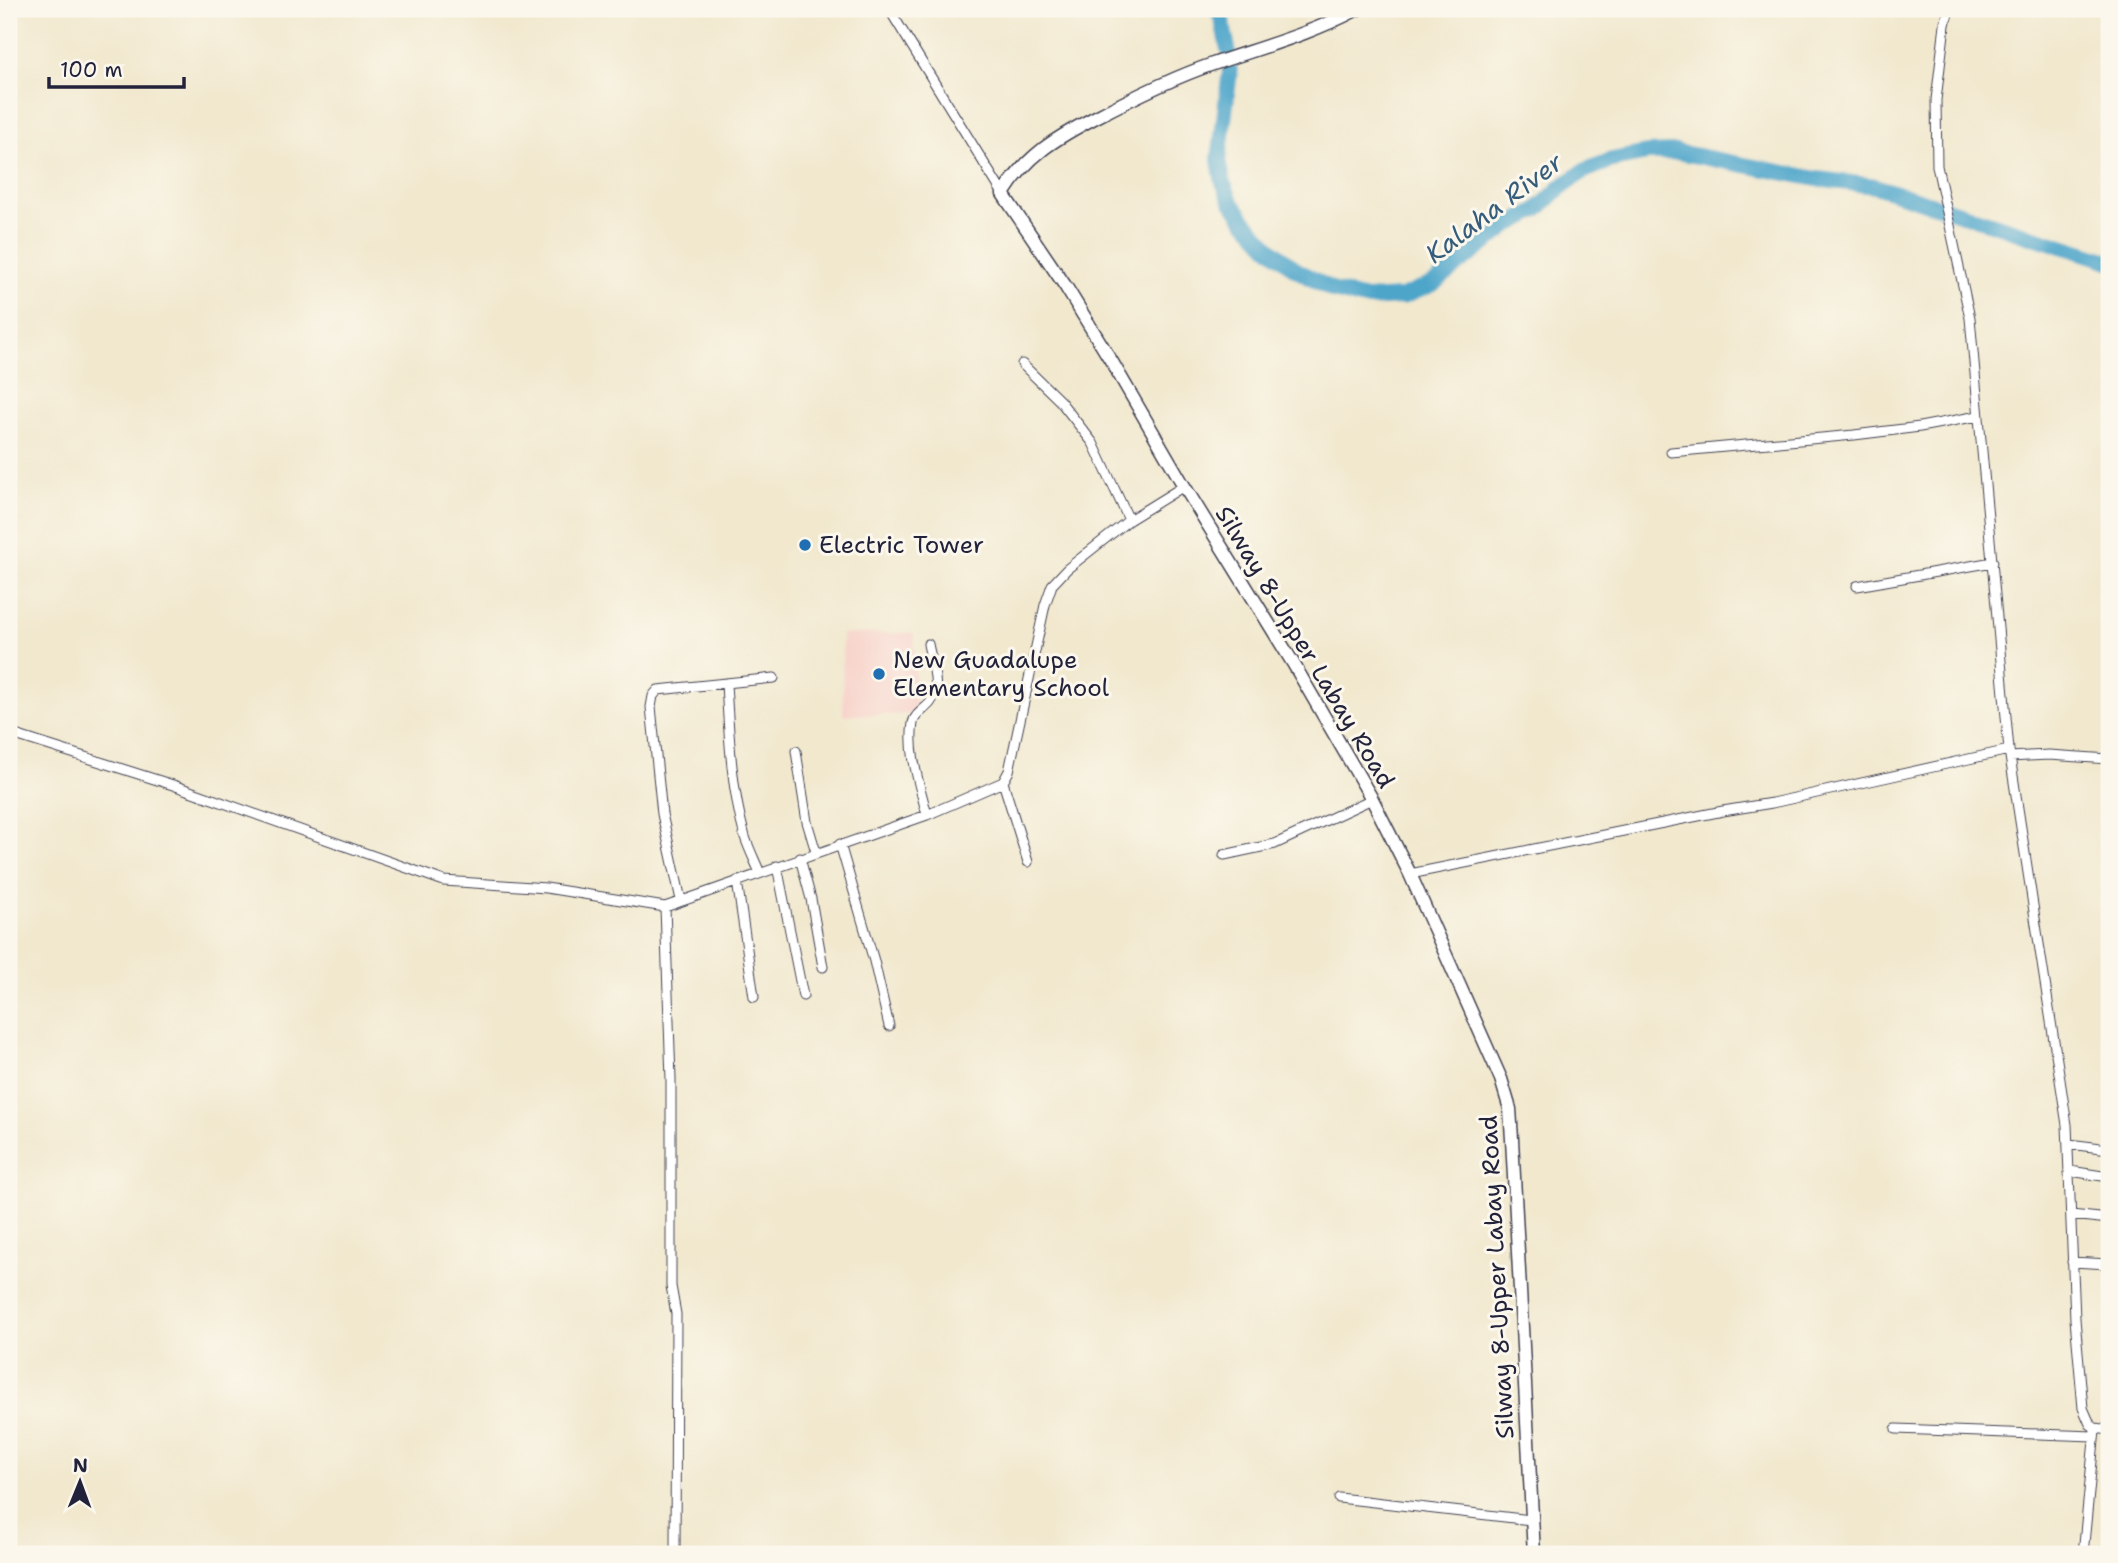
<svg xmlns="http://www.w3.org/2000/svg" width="2118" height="1563" viewBox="0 0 2118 1563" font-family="'Shantell Sans',sans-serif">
<rect width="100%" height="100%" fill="#fbf7ec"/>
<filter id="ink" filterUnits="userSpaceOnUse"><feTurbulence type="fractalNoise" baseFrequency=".0143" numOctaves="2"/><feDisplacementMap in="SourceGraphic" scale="14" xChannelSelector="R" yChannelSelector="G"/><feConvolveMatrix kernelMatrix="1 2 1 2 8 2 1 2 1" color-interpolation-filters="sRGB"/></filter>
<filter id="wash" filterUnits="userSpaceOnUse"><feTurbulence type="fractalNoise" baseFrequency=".00686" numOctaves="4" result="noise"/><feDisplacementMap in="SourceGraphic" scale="28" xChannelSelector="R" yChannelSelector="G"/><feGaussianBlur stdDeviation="1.57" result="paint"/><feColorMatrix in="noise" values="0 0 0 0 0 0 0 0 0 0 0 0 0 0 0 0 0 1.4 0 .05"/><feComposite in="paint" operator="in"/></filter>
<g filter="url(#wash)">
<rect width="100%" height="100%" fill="#f1e8ce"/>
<!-- built -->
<path fill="#f7d1c9" d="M914 633 916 714 843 715 842 634Z"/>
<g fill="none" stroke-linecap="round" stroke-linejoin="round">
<!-- river -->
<path stroke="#4da5ca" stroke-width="16" d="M1217 9 1222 20 1228 49
M1230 71 1219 160 1223 182 1231 201 1245 221 1268 246 1295 269 1334 291 1365 299 1402 297 1433 284 1509 225 1537 210 1560 188 1584 171 1612 160 1647 153 1677 152 1817 179 1875 186 2109 261"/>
</g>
</g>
<g filter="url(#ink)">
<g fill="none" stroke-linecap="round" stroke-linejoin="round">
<!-- minor casing -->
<g stroke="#414051" stroke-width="11">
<path id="minor" d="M889 9 1003 194
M1949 9 1945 25 1936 100 1937 166 1970 318 2009 750 2067 1125 2075 1319 2083 1408 2090 1424 2095 1428 2109 1430
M1022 364 1060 401 1093 443 1129 520
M1671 452 1854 435 1920 427 1978 416
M1857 586 1993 562
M726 683 774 678
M9 733 173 785 444 881 546 888 665 907 927 815 1003 782 1009 771 1045 605 1052 585 1067 569 1129 520 1184 486
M796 751 807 822 816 852
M2010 757 2049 755 2109 759
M1003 782 1028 862
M927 815C920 786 908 753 913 723 914 715 925 709 930 703 942 688 931 661 928 644
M840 844 874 961 889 1026
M1224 855 1275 844 1372 799
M800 858 811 899 823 967
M777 866 803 996
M1410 874 1723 811 1772 803 2009 750
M737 881 754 997
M681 900 662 814 651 707 653 696 658 690 726 683C729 735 731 787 745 837 749 849 755 861 760 873
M665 907 671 1079V1286L676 1314 675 1554
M2069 1144 2109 1149
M2070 1171 2109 1177
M2071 1215 2109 1219
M2072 1262 2109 1264
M1896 1429 2094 1436
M1339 1498 1531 1520
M2083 1554 2095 1430"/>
</g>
<!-- secondary casing -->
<g stroke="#414051" stroke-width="15">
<path id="secondary" d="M1358 9C1311 34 1262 47 1213 64 1172 78 1134 97 1096 117 1056 138 1027 155 1003 194L1066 287 1112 362 1184 486 1293 663 1372 799 1410 874 1501 1079 1510 1109 1512 1139 1534 1554"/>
</g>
<!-- minor -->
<use href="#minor" stroke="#fff" stroke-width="9"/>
<!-- secondary -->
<use href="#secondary" stroke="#fff" stroke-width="12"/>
</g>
</g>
<!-- markers -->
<g fill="#1f6fb2" stroke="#fbf7ec" stroke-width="2.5">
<circle cx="805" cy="545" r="7"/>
<circle cx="879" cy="674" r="7"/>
</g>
<g text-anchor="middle" stroke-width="6" stroke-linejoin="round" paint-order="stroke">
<!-- poi labels -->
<g font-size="24" fill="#22223b" stroke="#fbf7ec" text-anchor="start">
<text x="819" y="553">Electric Tower</text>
<text x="893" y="668">New Guadalupe<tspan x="893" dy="28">Elementary School</tspan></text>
</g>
<!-- street labels -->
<g font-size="24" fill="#22223b" stroke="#fbf7ec">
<text transform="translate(1305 647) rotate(59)" y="8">Silway 8-Upper Labay Road</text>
<text transform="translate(1497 1277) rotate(-93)" y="8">Silway 8-Upper Labay Road</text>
</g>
<!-- water labels -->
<g font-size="26" font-style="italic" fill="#355d7b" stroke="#fbf7ec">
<text transform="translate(1494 208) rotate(-37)" y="9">Kalaha River</text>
</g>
</g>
<!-- margin -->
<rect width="2118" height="1563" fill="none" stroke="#fbf7ec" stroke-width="35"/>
<!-- north arrow -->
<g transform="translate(80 1482) rotate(1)" stroke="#fbf7ec" stroke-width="5" paint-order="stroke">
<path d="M0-5L12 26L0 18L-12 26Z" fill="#22223b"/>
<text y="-10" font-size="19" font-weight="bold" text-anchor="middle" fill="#22223b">N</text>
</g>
<!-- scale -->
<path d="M49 77v10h135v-10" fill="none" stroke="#22223b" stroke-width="3.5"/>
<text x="60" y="77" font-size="21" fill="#22223b" stroke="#fbf7ec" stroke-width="5" paint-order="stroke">100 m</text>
</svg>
